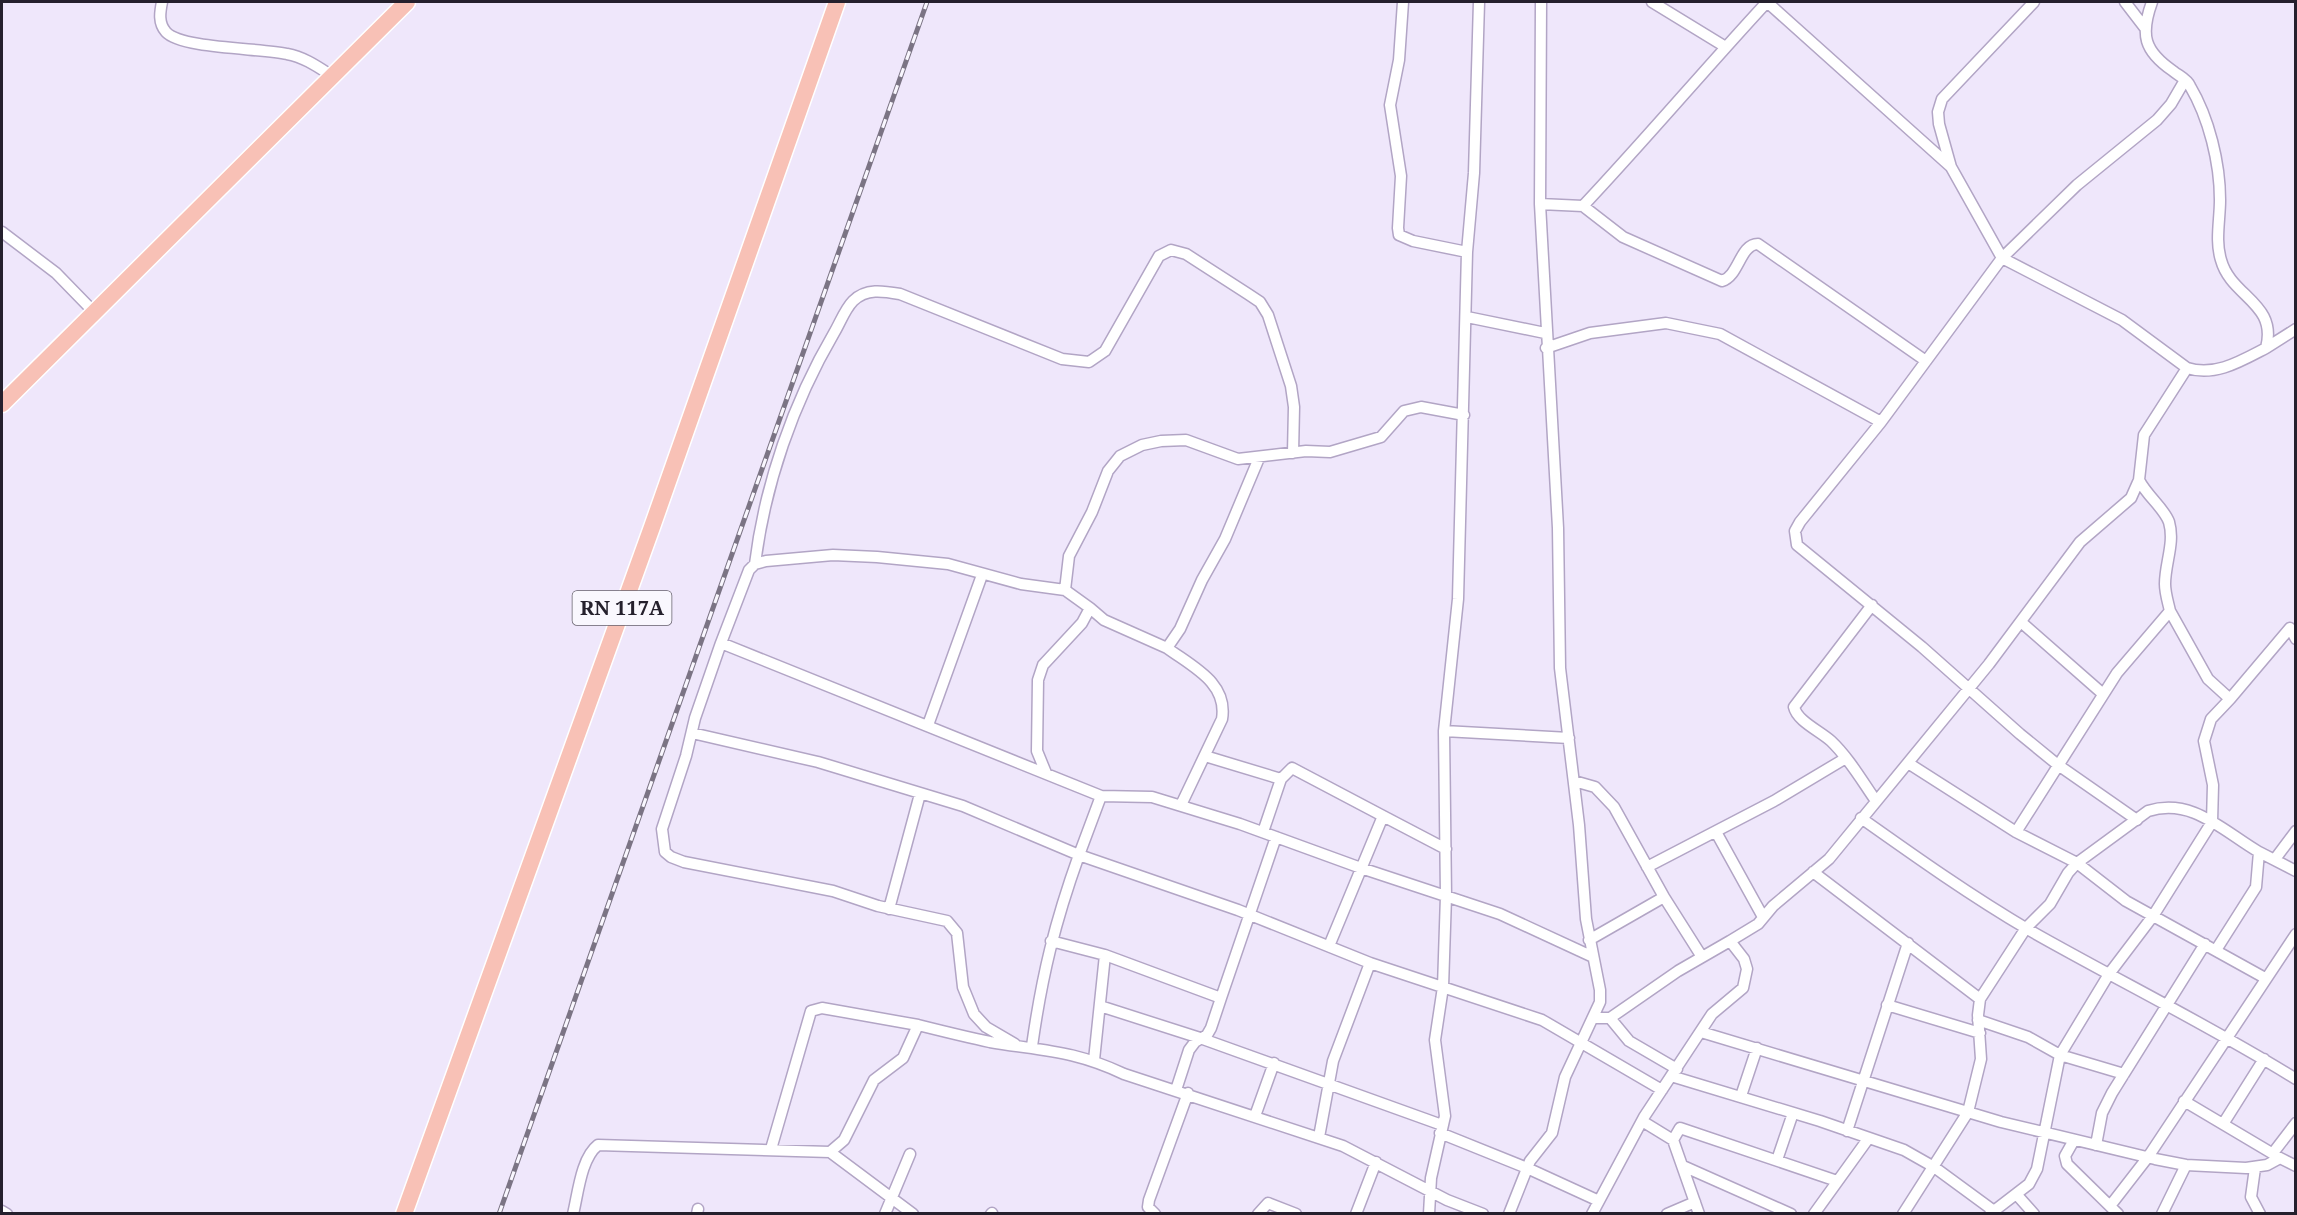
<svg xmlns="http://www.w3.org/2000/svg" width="2297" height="1215" viewBox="0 0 2297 1215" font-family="'Noto Serif',serif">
<rect width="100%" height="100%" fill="#efe7fb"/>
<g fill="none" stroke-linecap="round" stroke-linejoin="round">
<!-- street casing -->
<g stroke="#b2a5c5" stroke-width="13">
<path id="street" d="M162 2C160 12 158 23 166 32 181 49 262 48 287 54 304 57 318 67 332 76
M1403 2 1399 60 1390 105 1401 176 1398 228 1399 235 1413 241 1467 252
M1652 2 1724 46
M1767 2 1951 167
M2034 2 1942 99 1938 112 1939 124 1951 167 2002 258 2122 320 2187 368
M2125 2 2145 28
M1540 204 1583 206 1623 237 1722 281C1739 276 1740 244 1758 244L1926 361
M1583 206C1646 139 1705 69 1767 2
M2 232 56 273 93 311
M1467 317 1545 333
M1546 348 1590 333 1666 323 1720 334 1881 422 2002 258 2077 185 2157 120 2171 104 2185 80
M2266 348 2296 329
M1881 422 1800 522 1795 531 1797 545 1922 647 2020 734 2058 765 2137 820
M755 564C765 484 793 403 834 333 840 323 845 309 853 301 866 288 883 291 900 294L1062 359 1089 362 1105 351 1159 256 1171 250 1186 254 1248 294 1260 302 1268 315 1291 386 1294 407 1293 453
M1872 605 1794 707C1797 721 1820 731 1831 741 1849 758 1862 781 1876 801
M1090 608 1104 620 1167 648 1180 629 1202 580 1225 539 1259 458
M2021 622 2103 694
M721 643 749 570 755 564 766 561 833 555 877 557 948 564 1021 584 1065 590
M1167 648C1193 667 1228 683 1222 719L1181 805
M2230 699 2290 628 2296 639
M928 725 982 575
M1444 731 1569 738
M692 733 818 762 963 806 1079 855C1055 922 1042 975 1032 1046
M1205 756 1281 779
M1908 763 2016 832 2077 863 2126 901 2265 978
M1046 773 1037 751 1038 680 1043 665 1082 623 1090 608 1065 590 1069 556 1092 512 1108 471 1120 456 1142 445 1161 441 1186 440 1238 459 1306 451 1330 452 1381 437 1404 411 1421 407 1464 415
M1574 781 1595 787 1614 807 1664 897 1702 957
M1861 818C1916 857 1971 896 2029 930 2117 980 2209 1025 2296 1079
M1263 832 1281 779 1292 768 1383 816
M1716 832 1763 917
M2016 832 2117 673 2170 611C2168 602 2165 593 2165 584 2165 563 2175 543 2169 522 2164 508 2147 496 2139 480
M2259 852 2296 871
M2275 859 2296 831
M1647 867 1774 801 1846 758
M1813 872 1980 999
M889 909 920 794
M1589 940 1664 897
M1051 941 1105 955 1221 998 1211 1028 1207 1035 1195 1042 1189 1050 1176 1090
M1730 941 1758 924 1773 906 1829 859 1989 664 2080 542 2131 498 2139 480 2144 435 2187 368C2215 377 2241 361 2266 348 2278 303 2231 297 2221 260 2215 241 2220 220 2220 200 2220 163 2209 118 2190 86 2187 79 2179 76 2173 71 2144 51 2140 35 2152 2
M1329 946 1383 816 1446 849
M1370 963 1238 910 1079 855 1101 796 1152 797 1240 824 1361 868 1500 914 1591 956
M1221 998 1276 837
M1887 1005 1980 1033
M1100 1006 1200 1038 1442 1125
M1610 1018 1629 1041 1677 1069
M1978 1020 2028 1037 2060 1055 2124 1074
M1701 1032 2001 1122 2155 1159 2186 1165 2246 1168 2267 1165 2280 1158 2296 1166
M1015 1044 986 1027 974 1014 963 987 957 933 947 921 878 906 833 891 684 862 671 857 665 852 662 829 686 756 695 718 721 643 1101 796
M1094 1060 1105 955
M1671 1076 1820 1121 1904 1150 1934 1167 1994 1211
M1741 1096 1757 1048
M2184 1101 2280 1158
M1255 1116 1274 1063
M1642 1121 1673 1140 1699 1214
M2223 1124 2264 1059
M1847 1131 1908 943
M1440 1133 1527 1168 1599 1201
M1319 1137 1333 1061 1370 963 1542 1020 1662 1090
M1673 1140 1680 1128 1837 1181
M2074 1140 2065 1156 2067 1164 2118 1214
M2096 1145 2102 1113 2112 1093 2205 944
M771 1149 811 1011 822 1008 918 1025
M830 1152 913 1214
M2273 1153 2296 1123
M1777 1160 1793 1113
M1683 1166 1791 1214
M2255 1168 2251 1197 2260 1214
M2017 1195 2034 1214
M2110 1206 2148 1157 2296 934
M2 1211 7 1214
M573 1214C578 1194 581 1158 598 1145L830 1152 844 1140 874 1080 903 1058 918 1025C942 1031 966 1037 990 1042 1043 1051 1073 1050 1124 1074L1343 1146 1447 1200 1483 1214
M697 1214 698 1209
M885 1214 910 1154
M991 1214 992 1213
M1155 1214 1148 1207 1149 1200 1188 1093
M1258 1214 1268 1203 1296 1214
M1356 1214 1376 1162
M1429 1214 1431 1178 1445 1116 1435 1040 1443 987 1446 896 1444 731 1458 599 1467 252 1474 173 1479 2
M1509 1214 1530 1161 1552 1133 1565 1077 1600 1002V990L1586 919 1579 825 1560 668 1558 528 1540 204 1541 2
M1592 1214 1644 1117 1712 1014 1743 988 1747 969 1744 959 1730 941 1678 971 1610 1018H1594
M1667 1214 1695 1202
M1814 1214 1868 1139
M1903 1214 1968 1112 1981 1059 1978 1015 1980 999 2026 928 2050 904 2068 873 2077 863 2148 811C2192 797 2223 831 2259 852L2256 887 2216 950
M1990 1214 2029 1184 2037 1169 2060 1055 2109 974 2153 916 2212 822 2213 785 2204 741 2211 719 2230 699 2208 679 2170 611
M2162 1214 2186 1165"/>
</g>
<!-- primary casing -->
<g stroke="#fff" stroke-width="19">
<path id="primary" d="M2 404 407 2
M404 1214 652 527 837 2"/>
</g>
<!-- street -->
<use href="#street" stroke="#fff" stroke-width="10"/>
<!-- primary -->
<use href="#primary" stroke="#f8c1b6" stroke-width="16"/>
<!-- rail casing -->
<g stroke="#7b7484" stroke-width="5">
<path id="rail" d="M499 1214 927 2"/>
</g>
<!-- rail -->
<use href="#rail" stroke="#f9f7fe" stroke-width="3" stroke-dasharray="9" stroke-linecap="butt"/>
</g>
<g text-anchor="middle" stroke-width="6" stroke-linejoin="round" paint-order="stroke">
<!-- shield labels -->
<rect fill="#f9f7fe" stroke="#65606c" stroke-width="1.5" x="572.5" y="591" width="99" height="34" rx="4.5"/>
<g font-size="20" font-weight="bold" fill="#25202d">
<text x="622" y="615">RN 117A</text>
</g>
</g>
<!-- border -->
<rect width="2297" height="1215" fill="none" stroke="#25202d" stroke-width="6"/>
</svg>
